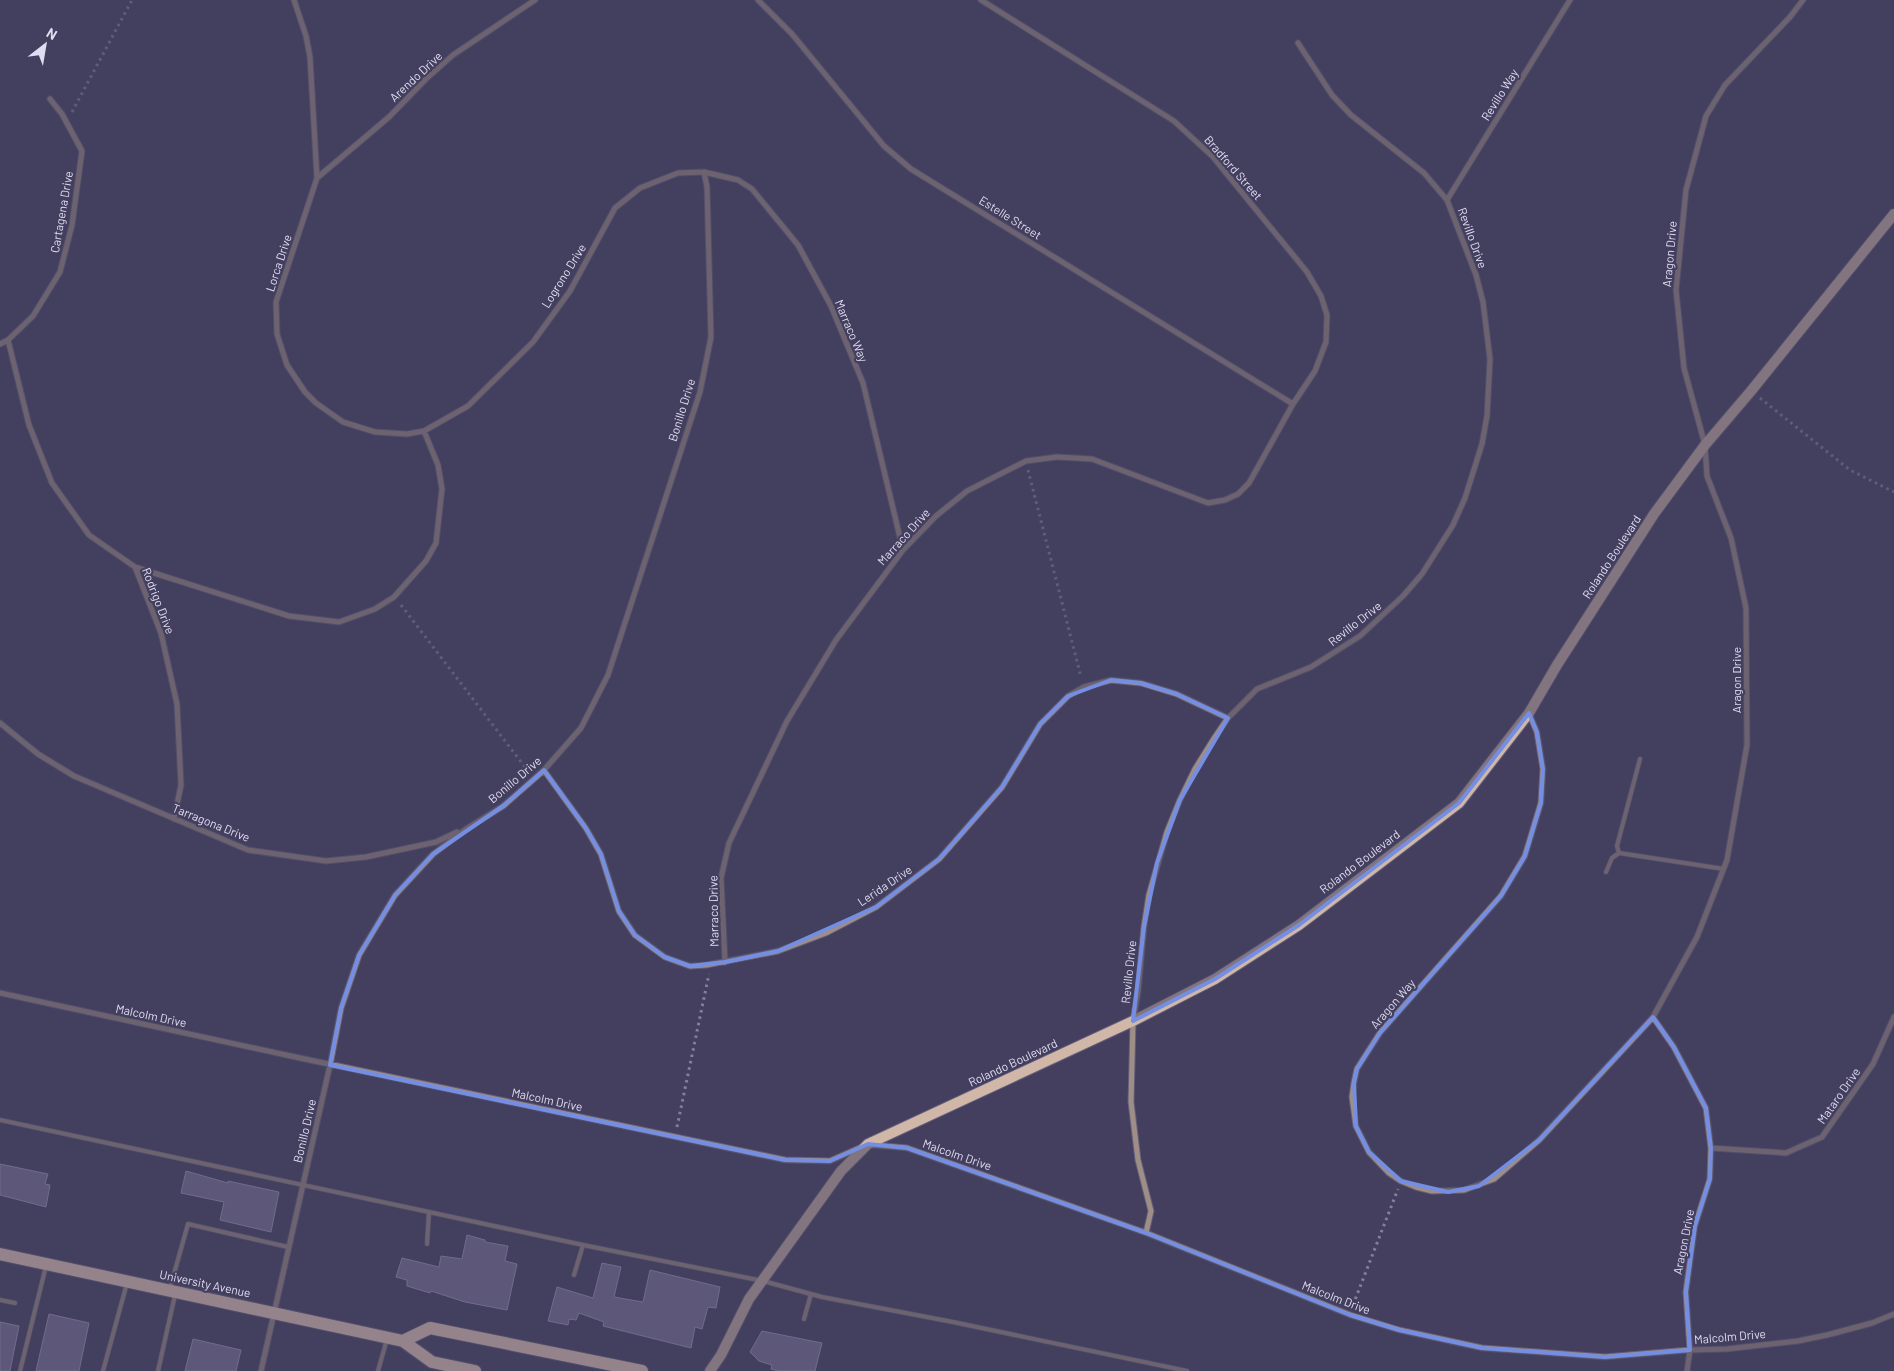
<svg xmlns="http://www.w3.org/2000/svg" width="1894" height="1371" viewBox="0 0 1894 1371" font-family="Barlow,sans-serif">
<rect width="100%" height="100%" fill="#443f5f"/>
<!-- building -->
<path fill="#7c779a" stroke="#a5a0c5" d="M0 1164 48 1174 45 1184 50 1185 46 1207 0 1195Z
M186 1171 228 1183V1181L279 1192 271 1232 220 1220 224 1202 181 1193Z
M467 1235 485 1240V1242L508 1246 505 1261 517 1264 507 1310 465 1302 431 1291 430 1293 407 1286V1280L396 1277 402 1258 439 1267 441 1256 462 1259Z
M602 1263 621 1267 614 1297 643 1302 650 1270 720 1287 716 1308 708 1307 702 1329 695 1327 691 1348 603 1326 604 1322 579 1313 576 1320 569 1319 568 1325 548 1321 557 1287 593 1298Z
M49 1314 89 1323 79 1371H36Z
M0 1322 19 1326 10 1371H0Z
M762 1331 822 1343 815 1371H779L771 1369 772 1365 759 1361 750 1352Z
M193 1339 241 1350 236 1371H185Z"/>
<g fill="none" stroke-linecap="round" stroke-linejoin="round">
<!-- lane casing -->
<g stroke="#635f7c" stroke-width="5.5">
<path id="lane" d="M1640 759 1617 846 1619 853 1724 869
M1606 872 1612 858 1619 853
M0 1120 583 1245 763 1281 822 1297 953 1322 1187 1371
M427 1244 429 1212
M574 1275 583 1245
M170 1288 188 1224 288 1247
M0 1300 15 1303
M804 1319 811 1294
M20 1371 46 1266
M103 1371 127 1283
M158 1371 175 1295
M378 1371 387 1339"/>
</g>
<!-- street casing -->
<g stroke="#635f7c" stroke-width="7">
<path id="street" d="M294 0 306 36 310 57 317 178 276 302 277 334 287 365 305 392 316 403 343 422 375 432 407 434 424 431 468 406 533 342 570 291 615 208 640 188 678 173 704 172 738 180 752 189 798 245 831 306 863 383 903 550
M758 0 792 34 884 146 911 169 1293 404
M317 178 389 117 426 79 453 55 535 0
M1447 200 1570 0
M8 340 29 425 52 483 89 535 135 567 161 633 177 704 181 785 174 819
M0 344 8 340 33 316 60 272 72 225 82 151 62 114 50 99
M135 567 289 616 339 622 375 609 394 597 426 561 436 543 442 489 438 465 424 431
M1529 713 1537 732 1543 769 1541 803 1525 856 1501 896 1380 1033 1357 1069 1354 1083 1352 1097 1356 1126 1369 1152 1389 1173 1401 1181 1416 1187 1432 1191 1464 1190 1494 1179 1539 1140 1653 1017 1697 937 1727 860 1747 745 1746 608 1731 538 1707 476 1705 445 1684 368 1676 290 1686 190 1706 116 1725 85 1790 17 1803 0
M0 723 38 754 74 776 248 850 326 861 366 857 436 842 457 832
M544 770 586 828 601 854 619 911 635 935 665 957 690 966 706 965 778 951 826 933 876 907 939 859 1002 787 1040 724 1068 696 1084 687 1111 680 1141 683 1177 694 1228 718
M725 962 721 878 729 843 787 721 836 640 903 550 936 516 967 491 1026 461 1057 457 1092 459 1208 503 1225 500 1238 494 1249 483 1293 404 1315 371 1326 342 1327 315 1321 296 1307 272 1213 157 1174 121 981 0
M0 993 300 1058 785 1160 830 1161 862 1147
M1653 1017 1674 1047 1706 1108 1711 1148 1710 1179 1695 1226 1686 1292 1690 1350 1687 1371
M872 1145 907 1148 1146 1233 1350 1315 1399 1330 1482 1348 1605 1357 1690 1350 1727 1349 1798 1341 1827 1335 1872 1323 1894 1314
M1711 1148 1786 1153 1822 1137 1873 1064 1894 1017
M1146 1233 1151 1211 1138 1160 1131 1102 1133 1021 1138 992 1144 927 1149 895 1167 832 1180 800 1195 769 1213 740 1228 718 1257 689 1311 667 1360 636 1403 596 1422 574 1453 525 1465 498 1482 444 1487 416 1490 359 1483 302 1476 275 1447 200 1424 173 1351 115 1332 95 1298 43
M261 1371 330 1065 341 1008 359 955 395 895 433 854 466 829 503 806 544 770 581 728 608 675 700 392 711 337 707 187 704 172"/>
</g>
<!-- secondary casing -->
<g stroke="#635f7c" stroke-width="12">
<path id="secondary" d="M710 1371 721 1355 749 1299 841 1171 868 1144 1133 1021 1215 979 1299 925 1459 803 1529 713 1557 665 1654 514 1705 445 1751 391 1894 214"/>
</g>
<!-- primary casing -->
<g stroke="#635f7c" stroke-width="14">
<path id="primary" d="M0 1254 403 1341 432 1362 475 1371
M403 1341 430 1328 642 1371"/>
</g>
<!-- path -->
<path stroke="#84809b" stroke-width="3" stroke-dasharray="2.5 4" stroke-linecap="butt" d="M72 112 132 0
M1760 398 1850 470 1894 492
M1028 470 1081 677
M401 605 528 771
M677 1127 709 974
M1353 1305 1398 1189"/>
<!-- lane -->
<use href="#lane" stroke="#9f8e85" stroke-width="4"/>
<!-- street -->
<use href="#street" stroke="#9f8e85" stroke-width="5"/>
<!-- secondary -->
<use href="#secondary" stroke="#d1b7a8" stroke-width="10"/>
<!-- primary -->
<use href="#primary" stroke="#f8d6c3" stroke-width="12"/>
</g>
<!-- marked area -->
<path d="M0 0H1894V1371H0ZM1111 680 1141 683 1177 694 1228 718 1180 800 1157 863 1144 927 1133 1021 1215 979 1299 925 1459 803 1529 713 1537 732 1543 769 1541 803 1525 856 1501 896 1380 1033 1357 1069 1354 1083 1356 1126 1369 1152 1401 1181 1448 1192 1479 1186 1539 1140 1653 1017 1674 1047 1706 1108 1711 1148 1710 1179 1695 1226 1686 1292 1690 1350 1605 1357 1482 1348 1399 1330 1350 1315 1146 1233 907 1148 868 1144 830 1161 785 1160 330 1065 341 1008 359 955 395 895 433 854 503 806 544 770 586 828 601 854 619 911 635 935 665 957 690 966 725 962 778 951 876 907 939 859 1002 787 1040 724 1068 696Z" fill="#443f5f" fill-opacity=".55" fill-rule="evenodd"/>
<path fill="none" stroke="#748ee3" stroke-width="4" stroke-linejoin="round" d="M1111 680 1141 683 1177 694 1228 718 1180 800 1157 863 1144 927 1133 1021 1215 979 1299 925 1459 803 1529 713 1537 732 1543 769 1541 803 1525 856 1501 896 1380 1033 1357 1069 1354 1083 1356 1126 1369 1152 1401 1181 1448 1192 1479 1186 1539 1140 1653 1017 1674 1047 1706 1108 1711 1148 1710 1179 1695 1226 1686 1292 1690 1350 1605 1357 1482 1348 1399 1330 1350 1315 1146 1233 907 1148 868 1144 830 1161 785 1160 330 1065 341 1008 359 955 395 895 433 854 503 806 544 770 586 828 601 854 619 911 635 935 665 957 690 966 725 962 778 951 876 907 939 859 1002 787 1040 724 1068 696Z"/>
<g text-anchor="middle" stroke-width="4.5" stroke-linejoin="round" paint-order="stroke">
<!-- street labels -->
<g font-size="12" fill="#dfddf1" stroke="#443f5f">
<text transform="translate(416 77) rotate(-43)" y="4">Arendo Drive</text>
<text transform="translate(1500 95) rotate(-58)" y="4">Revillo Way</text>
<text transform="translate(1233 168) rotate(49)" y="4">Bradford Street</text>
<text transform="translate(62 212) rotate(-80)" y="4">Cartagena Drive</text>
<text transform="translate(1010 218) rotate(32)" y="4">Estelle Street</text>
<text transform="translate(1472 238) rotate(70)" y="4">Revillo Drive</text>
<text transform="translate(1670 254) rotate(-85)" y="4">Aragon Drive</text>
<text transform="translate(279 263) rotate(-72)" y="4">Lorca Drive</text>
<text transform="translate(564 276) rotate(-58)" y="4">Logrono Drive</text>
<text transform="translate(851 331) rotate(67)" y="4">Marraco Way</text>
<text transform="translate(682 410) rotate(-73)" y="4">Bonillo Drive</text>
<text transform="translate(904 537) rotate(-48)" y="4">Marraco Drive</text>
<text transform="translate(1612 557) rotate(-57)" y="4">Rolando Boulevard</text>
<text transform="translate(158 601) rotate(69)" y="4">Rodrigo Drive</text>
<text transform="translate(1355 624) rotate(-38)" y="4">Revillo Drive</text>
<text transform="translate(1737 680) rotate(-90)" y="4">Aragon Drive</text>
<text transform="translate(515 780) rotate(-40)" y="4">Bonillo Drive</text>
<text transform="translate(211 823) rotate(22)" y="4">Tarragona Drive</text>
<text transform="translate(1360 862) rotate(-37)" y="4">Rolando Boulevard</text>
<text transform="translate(885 886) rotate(-34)" y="4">Lerida Drive</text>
<text transform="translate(714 911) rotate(-91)" y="4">Marraco Drive</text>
<text transform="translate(1129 972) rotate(-84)" y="4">Revillo Drive</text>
<text transform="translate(1393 1004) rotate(-49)" y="4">Aragon Way</text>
<text transform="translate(151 1016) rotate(12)" y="4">Malcolm Drive</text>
<text transform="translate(1013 1063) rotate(-25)" y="4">Rolando Boulevard</text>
<text transform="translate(1839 1096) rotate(-55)" y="4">Mataro Drive</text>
<text transform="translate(547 1100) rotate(12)" y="4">Malcolm Drive</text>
<text transform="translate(305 1131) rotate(-77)" y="4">Bonillo Drive</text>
<text transform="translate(957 1155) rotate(19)" y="4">Malcolm Drive</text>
<text transform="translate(1684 1242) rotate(-79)" y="4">Aragon Drive</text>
<text transform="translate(205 1284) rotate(12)" y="4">University Avenue</text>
<text transform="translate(1336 1298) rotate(21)" y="4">Malcolm Drive</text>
<text transform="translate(1730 1337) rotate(-5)" y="4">Malcolm Drive</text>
</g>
</g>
<!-- north arrow -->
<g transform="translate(45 45) rotate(31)" stroke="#443f5f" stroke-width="4" paint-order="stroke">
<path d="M0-4L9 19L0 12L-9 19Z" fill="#dfddf1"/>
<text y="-8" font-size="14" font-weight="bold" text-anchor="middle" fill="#dfddf1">N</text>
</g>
</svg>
